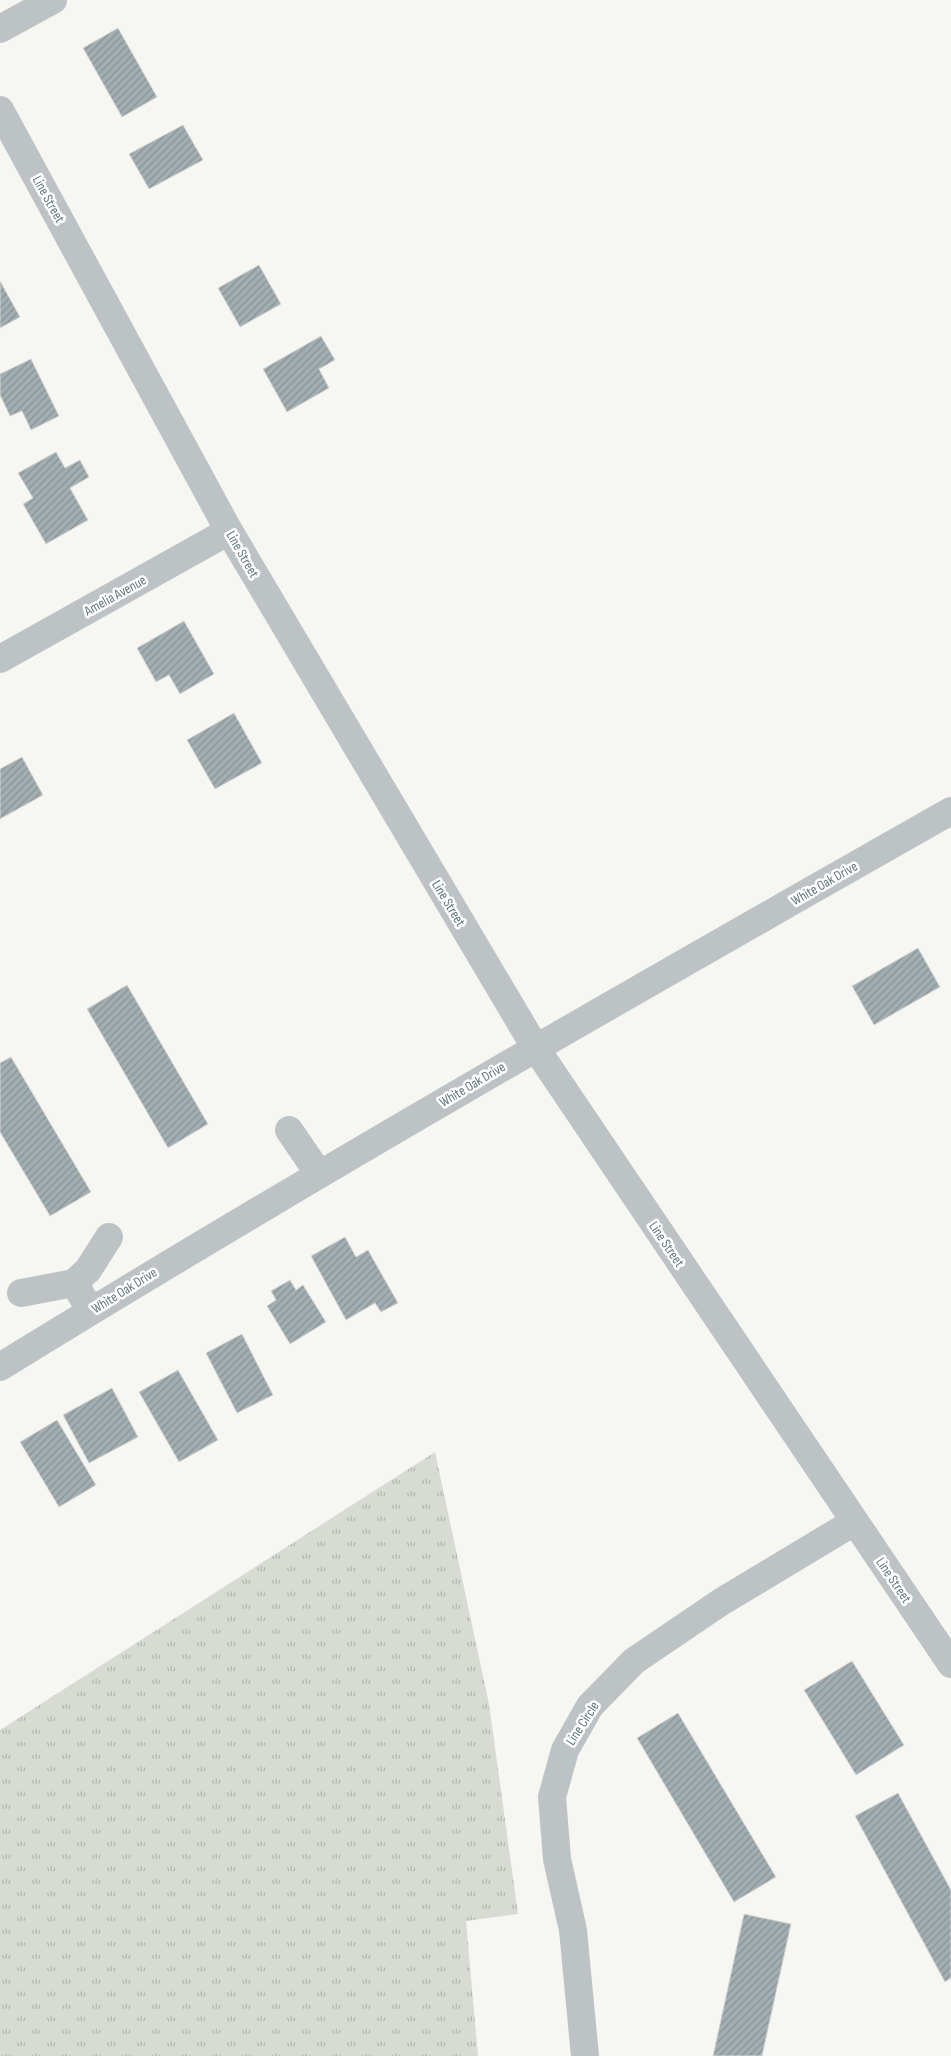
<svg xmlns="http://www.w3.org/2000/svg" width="951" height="2056" viewBox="0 0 951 2056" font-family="'Sofia Sans Condensed',sans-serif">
<defs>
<pattern id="park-tufts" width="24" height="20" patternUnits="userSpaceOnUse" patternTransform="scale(1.25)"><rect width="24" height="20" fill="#d7dbd3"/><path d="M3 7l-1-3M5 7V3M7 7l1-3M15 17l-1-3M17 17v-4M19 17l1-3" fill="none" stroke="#b2b6b0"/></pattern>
<pattern id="building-hatch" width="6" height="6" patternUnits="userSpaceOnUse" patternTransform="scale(1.25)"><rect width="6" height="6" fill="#a2aeb1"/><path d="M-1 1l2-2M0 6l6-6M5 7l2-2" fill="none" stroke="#889295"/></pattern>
</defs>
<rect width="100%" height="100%" fill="#f6f6f3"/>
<!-- park -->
<path fill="url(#park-tufts)" d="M435 1452 489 1704 518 1914 466 1921 478 2056H0V1730Z"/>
<!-- building -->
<path fill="url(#building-hatch)" stroke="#d8d7d6" d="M118 28 157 97 122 117 83 48Z
M183 125 203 160 149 189 129 154Z
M259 265 281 304 240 327 218 288Z
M0 281 20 317 0 328Z
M321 336 335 360 319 369 329 388 287 412 263 369Z
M31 359 59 416 31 430 22 411 10 416 0 395V374Z
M56 452 65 468 80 460 89 477 70 488 88 520 46 544 23 504 33 498 18 473Z
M184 621 214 674 180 694 169 675 156 682 137 648Z
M234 713 262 763 215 789 187 740Z
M22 757 43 795 0 819V769Z
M918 948 940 987 874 1025 852 986Z
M127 985 208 1124 168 1148 87 1009Z
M11 1057 91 1192 50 1216 0 1132V1063Z
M345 1237 356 1257 368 1250 398 1303 381 1312 375 1303 346 1320 311 1256Z
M290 1280 296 1290 303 1285 326 1322 290 1344 267 1306 276 1300 271 1291Z
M242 1334 273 1395 237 1413 206 1353Z
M178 1370 218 1440 179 1462 139 1392Z
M112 1388 138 1437 89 1463 63 1415Z
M57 1420 96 1485 59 1507 20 1442Z
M852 1661 904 1745 856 1775 804 1690Z
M678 1713 776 1877 734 1902 637 1738Z
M898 1793 951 1890V1978L945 1982 855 1816Z
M744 1914 791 1924 762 2056H713Z"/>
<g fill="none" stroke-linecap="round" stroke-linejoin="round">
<!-- minor -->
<path stroke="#bdc3c5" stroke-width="28" d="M0 29 53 0
M0 110 229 531 535 1047 951 1664
M0 659 229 531
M289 1130 319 1174
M21 1293 74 1283
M91 1311 74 1283 88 1270 109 1237
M0 1367C313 1174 632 992 951 811
M585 2056 573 1930 557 1859 552 1797 565 1750 590 1706 634 1661 721 1602 854 1522"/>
</g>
<g text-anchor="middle" stroke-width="5" stroke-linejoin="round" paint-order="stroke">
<!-- street labels -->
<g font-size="14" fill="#63777d" stroke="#fff">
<text transform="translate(49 199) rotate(61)" y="5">Line Street</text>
<text transform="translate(243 554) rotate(60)" y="5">Line Street</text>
<text transform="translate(115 595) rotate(-29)" y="5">Amelia Avenue</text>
<text transform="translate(824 883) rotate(-30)" y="5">White Oak Drive</text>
<text transform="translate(449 903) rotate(59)" y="5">Line Street</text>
<text transform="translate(472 1084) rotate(-31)" y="5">White Oak Drive</text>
<text transform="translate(667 1244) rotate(56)" y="5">Line Street</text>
<text transform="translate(124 1290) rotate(-32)" y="5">White Oak Drive</text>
<text transform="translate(894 1580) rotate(56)" y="5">Line Street</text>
<text transform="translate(582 1723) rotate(-57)" y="5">Line Circle</text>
</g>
</g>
</svg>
